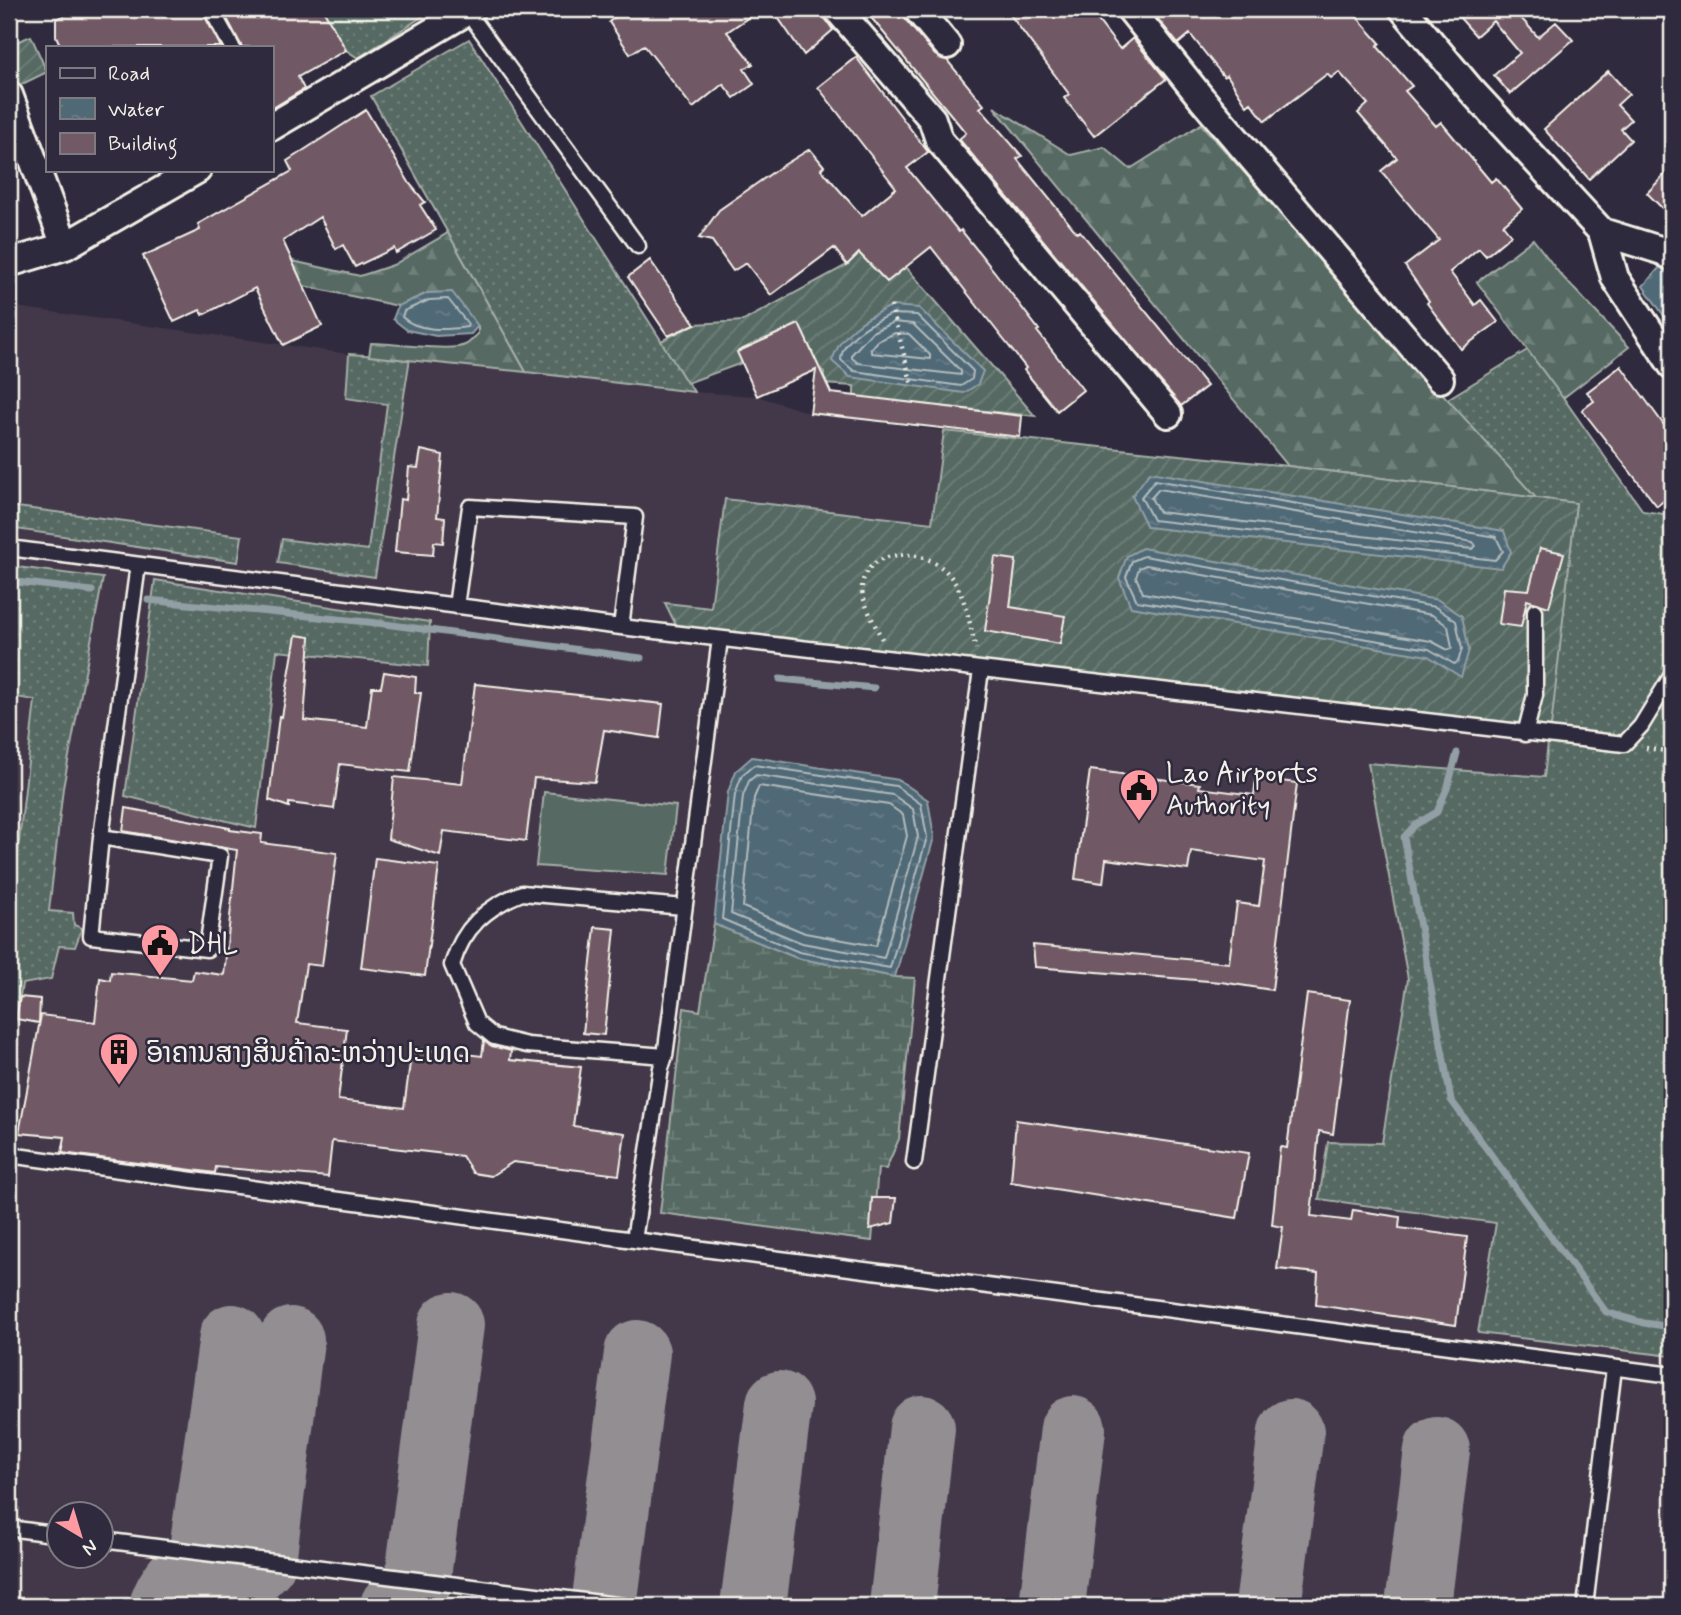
<svg xmlns="http://www.w3.org/2000/svg" width="1681" height="1615" viewBox="0 0 1681 1615" font-family="Mynerve,'Noto Sans Lao',sans-serif">
<defs>
<pattern id="grass-dots" width="8" height="8" patternUnits="userSpaceOnUse" patternTransform="scale(1.75)"><rect width="8" height="8" fill="#566a64"/><path d="M2 2h.1M6 6h.1" fill="none" stroke="#6f807a" stroke-width="1.8" stroke-linecap="round"/></pattern>
<pattern id="forest-firs" width="22" height="20" patternUnits="userSpaceOnUse" patternTransform="scale(1.75)"><rect width="22" height="20" fill="#566a64"/><path d="M5 1l3.5 6h-7zM16 11l3.5 6h-7z" fill="#6f807a"/></pattern>
<pattern id="wetland-marsh" width="20" height="14" patternUnits="userSpaceOnUse" patternTransform="scale(1.75)"><rect width="20" height="14" fill="#566a64"/><path d="M1 5h8M5 5V1M11 12h8M15 12V8" fill="none" stroke="#6f807a"/></pattern>
<pattern id="garden-furrows" width="10" height="10" patternUnits="userSpaceOnUse" patternTransform="scale(1.75)"><rect width="10" height="10" fill="#566a64"/><path d="M-1 1l2-2M0 10L10 0M9 11l2-2" fill="none" stroke="#6f807a"/></pattern>
<pattern id="water-ripples" width="26" height="14" patternUnits="userSpaceOnUse" patternTransform="scale(1.75)"><rect width="26" height="14" fill="#506977"/><path d="M2 4q2-2 4 0t4 0M15 11q2-2 4 0t4 0" fill="none" stroke="#6a7f8a"/></pattern>
</defs>
<rect width="100%" height="100%" fill="#2f2a3d"/>
<filter id="ink" filterUnits="userSpaceOnUse"><feTurbulence type="fractalNoise" baseFrequency=".0143" numOctaves="2"/><feDisplacementMap in="SourceGraphic" scale="14" xChannelSelector="R" yChannelSelector="G"/><feConvolveMatrix kernelMatrix="1 2 1 2 8 2 1 2 1" color-interpolation-filters="sRGB"/></filter>
<g filter="url(#ink)">
<!-- built -->
<path fill="#433849" fill-rule="evenodd" d="M9 306 349 354 410 358 694 392 757 396 810 413 944 431 1288 466 1672 515V1606H9ZM60 1514H102V1556H60Z"/>
<!-- grass -->
<path fill="url(#grass-dots)" stroke="#a5aea6" stroke-width="2" d="M323 9H434L358 58 346 50Z
M469 39 694 392 526 372 371 96Z
M1529 349 1643 511 1672 515V1356L1478 1333 1496 1223 1319 1199 1328 1142 1382 1143 1408 979 1368 763 1544 777 1576 503 1536 498 1446 400Z
M349 354 410 358 375 577 278 563 282 539 368 550 387 404 346 398Z
M9 506 242 536 238 562 9 528Z
M9 566 103 578 63 788 49 911 73 913 74 925 82 928 75 947 59 946 51 979 22 984 9 1065V930L35 700 9 696Z
M155 580 430 622 428 666 277 651 256 828 125 796Z"/>
<!-- forest -->
<path fill="url(#forest-firs)" stroke="#a5aea6" stroke-width="2" d="M994 107 1071 155 1104 147 1130 169 1201 124 1536 498 1288 466Z
M448 233 526 372 369 356 371 343C392 343 451 352 465 345 469 344 474 337 478 334V326L428 293 398 306 304 286 292 261 360 276 393 265Z
M1533 239 1560 274 1629 347 1563 398 1477 282Z"/>
<!-- wetland -->
<path fill="url(#wetland-marsh)" stroke="#a5aea6" stroke-width="2" d="M714 924 797 958 895 977 915 978 899 1139 886 1169 878 1168 872 1241 660 1213 684 1008 700 1011Z"/>
<!-- garden -->
<path fill="url(#garden-furrows)" stroke="#a5aea6" stroke-width="2" d="M31 36 47 72 16 87 9 67V45Z
M859 253 887 282 906 267 1035 416 854 398V386L823 384 824 372 819 368 798 324 738 351 742 363 687 383 661 341 695 324 743 321 847 265Z
M944 431 1288 466 1576 503 1551 727 688 631 675 623 665 603 711 608 725 499 932 523Z"/>
<!-- pitch -->
<path fill="#566a64" stroke="#a5aea6" stroke-width="2" d="M544 792 676 806 668 875 536 866Z"/>
<!-- water -->
<path fill="url(#water-ripples)" stroke="#929fa4" stroke-width="2" d="M1661 266 1672 275V327L1643 286Z
M452 292 478 326 471 334 436 336 407 330 393 319 398 306 428 293Z
M891 306 919 308 983 371 978 384 964 393 850 377 832 361C840 333 865 318 891 306Z
M1150 472 1504 531 1511 552 1501 568 1147 527 1132 496Z
M1142 548 1438 600 1462 616 1469 650 1461 677 1428 656 1131 607 1119 578 1127 556Z
M752 757 899 780 928 800 934 837 895 977 797 958 714 924 728 792 736 771Z"/>
<g fill="none" stroke-linecap="round" stroke-linejoin="round">
<!-- shore -->
<path stroke="#b2bbbb" stroke-width="2" d="M448 299 468 324 467 327C446 330 418 332 402 317L404 311 429 300Z
M892 314 917 315 973 371 972 379 961 386 854 371 841 360C841 339 874 321 892 314Z
M894 322 913 324 961 371V375L858 363 852 358V354L872 332Z
M895 333 909 334 930 355V359L871 353V349L878 341Z
M1155 480 1496 537 1503 551 1495 560 1153 520 1141 497Z
M1159 489 1473 542 1476 546 1472 549 1159 512 1151 498Z
M1144 556 1435 607 1456 621 1462 649 1458 662 1454 664 1429 649 1137 601 1126 577 1132 561Z
M1146 565 1432 615 1448 626 1452 648 1448 650 1431 641 1143 593 1136 577 1139 568Z
M754 765 896 786 921 804 927 837 890 968 799 952 722 919 735 794 742 775Z
M756 775 893 795 913 809 918 837 884 958 802 943 731 914 743 796 749 781Z
M759 786 889 805 903 815 907 836 876 946 805 933 743 907 754 798Z"/>
<!-- stream -->
<path stroke="#929fa4" stroke-width="7" d="M9 581 92 591
M148 600 377 623 641 658
M780 679 874 688
M1457 753 1448 786 1437 812 1415 825 1404 837 1451 1100 1606 1312 1644 1323 1672 1327"/>
<!-- taxiway -->
<path stroke="#928e92" stroke-width="66" d="M162 1606C169 1585 183 1570 201 1557L232 1337
M232 1606 249 1576 263 1562 291 1340
M393 1606 416 1591 451 1325
M604 1606 637 1353
M753 1606 779 1404
M902 1606 922 1428
M1052 1606 1073 1429
M1268 1606 1291 1432
M1418 1606 1437 1450"/>
</g>
<!-- building -->
<path fill="#715965" stroke="#f4f1e8" stroke-width="2" d="M80 9H201L221 47H61L56 36V19Z
M222 9H323L346 50 298 77 304 89 271 109V47H242Z
M624 9H761L727 32 753 64 744 69 754 84 734 98 723 84 693 108 644 45 630 54 609 22Z
M772 9H819L833 30 804 55Z
M864 9H902L905 19 935 55 947 60 984 105 980 108 1022 156 1017 159 1077 233 1080 231 1207 386 1181 406 959 139 966 133Z
M1006 9H1089L1120 49 1133 38 1166 79 1094 136 1064 98 1069 94Z
M1168 9H1350L1380 43 1377 46 1412 86 1405 91 1436 126 1441 122 1491 182 1496 178 1522 209 1503 225 1511 235 1486 256 1479 248 1450 272 1475 305 1481 300 1498 322 1461 349 1427 303 1429 301 1405 266 1439 240 1381 171 1397 158 1358 113 1368 104 1339 72 1331 78 1327 74 1265 121 1251 103 1247 106 1227 75 1224 77 1190 34 1178 44 1157 18Z
M1452 9H1513L1538 37 1556 22 1573 40 1510 94 1494 75 1520 53 1493 21 1476 36Z
M856 57 928 152 907 168 959 232 961 230 994 271 1039 330 1037 331 1083 390 1057 411 1024 370 1026 368 931 247 887 282 859 253 847 265 834 248 771 295 746 263 733 271 712 241 699 238 719 210 779 168 810 149 824 166 821 169 862 216 896 188 818 87Z
M1608 71 1629 94 1617 105 1631 120 1621 129 1631 140 1589 179 1544 129Z
M366 110 410 184 425 202 420 205 436 230 396 253 394 248 355 267 343 245 336 249 320 217 283 241 322 326 283 345 255 288 203 315 200 310 174 322 143 256 200 230 198 224 292 171 287 161Z
M1672 167V218L1647 193Z
M650 260 695 324 668 336 628 277Z
M799 324 831 393 1022 416 1020 437 810 413 816 370 757 396 737 352Z
M1621 366 1672 436V494L1657 506 1582 410 1594 401 1587 392Z
M421 450 443 455 437 517 445 518 443 543 434 542 433 555 395 552 400 499 406 500 409 467 418 468Z
M1540 548 1564 553 1549 607 1527 600 1521 627 1499 624 1504 588 1529 590Z
M995 557 1016 560 1010 607 1065 616 1060 644 985 631Z
M296 635 310 637 304 720 367 727 372 687H381L384 672 416 677 415 693H421L410 772 340 764 334 809 289 803V807L269 800 279 716 282 717Z
M475 684 663 704 659 738 604 730 595 782 534 778 526 841 444 831 440 856 388 839 394 777 462 784Z
M1090 770 1200 784 1199 788 1254 795 1256 778 1297 783 1272 990 1221 982 1035 967 1033 945 1229 963 1237 903 1259 906 1265 861 1191 851 1188 870 1106 859 1103 883 1075 879Z
M126 808 230 828V830L262 834 261 843 337 853 322 966 306 964 297 1023 347 1029 338 1100 404 1108 412 1048 482 1056 484 1041 492 1046 511 1051 510 1060 581 1067 573 1126 625 1133 619 1175 513 1162 491 1176 473 1173 462 1156 332 1141 328 1177 216 1167 215 1173 62 1153 65 1137 19 1133 41 1015 95 1022 100 978 110 980 111 972 192 980 194 971 224 975 237 850 123 831Z
M375 858 439 866 425 976 361 968Z
M595 927 615 929 604 1035 583 1033Z
M1307 994 1350 1000 1333 1134 1319 1131 1311 1216 1351 1221 1353 1210 1400 1217 1399 1228 1467 1237 1456 1325 1316 1305 1318 1273 1277 1269 1283 1227 1272 1225 1280 1147 1287 1148Z
M20 997 40 999 39 1023 16 1019Z
M1016 1120 1249 1153 1237 1218 1011 1182Z
M872 1198H896L893 1223 870 1229Z"/>
<g fill="none" stroke-linecap="round" stroke-linejoin="round">
<!-- service casing -->
<g stroke="#f4f1e8" stroke-width="19">
<path id="service" d="M211 9 232 47
M467 11 638 246
M9 548 621 627 1624 744 1641 726 1672 675
M456 606 470 507 635 517 621 627
M1525 734 1535 695V611
M101 837 220 856 207 949 91 936 101 837 138 565
M684 907 522 893C486 907 463 928 452 965L477 1023 494 1037 527 1045 665 1056 720 639
M9 1155 634 1240 1672 1375
M914 1162 981 670
M634 1240 661 1068 665 1056
M9 1528 60 1535
M102 1540 624 1606
M1585 1606 1614 1368"/>
</g>
<!-- minor casing -->
<g stroke="#f4f1e8" stroke-width="32">
<path id="minor" d="M837 9 932 119 939 140 1168 414
M917 9 947 45
M1130 9 1202 99 1440 379
M1403 9 1470 89 1602 232 1615 278 1672 365
M9 95 65 246
M271 127 471 9
M1602 232 1663 251 1672 257
M9 263 65 246 197 170"/>
</g>
<!-- path -->
<path stroke="#f4f1e8" stroke-width="4.5" stroke-dasharray="2 5" stroke-linecap="butt" d="M891 306 912 385
M882 639C876 627 862 601 862 589 862 550 917 547 941 567 946 570 952 578 955 583 966 598 971 631 976 649
M1646 748 1672 752"/>
<!-- service -->
<use href="#service" stroke="#2f2a3d" stroke-width="14"/>
<!-- minor -->
<use href="#minor" stroke="#2f2a3d" stroke-width="26"/>
</g>
</g>
<!-- icons -->
<defs>
<g id="civic-pin" transform="scale(2.0125)"><path d="M0 17L-7.5 6A9.5 9.5 0 1 1 7.5 6Z" fill="#ff9aa2" stroke="#2f2a3d"/><path d="M-.6-6.5H3V-4.5H.6V-3L4-1V1h2V6H-6V1h2V-1L-.6-3ZM-1.2 2.5V6h2.4V2.5Z" fill="#111"/></g>
<g id="building-pin" transform="scale(2.0125)"><path d="M0 17L-7.5 6A9.5 9.5 0 1 1 7.5 6Z" fill="#ff9aa2" stroke="#2f2a3d"/><path d="M-4-6H4V6H1V3H-1V6H-4ZM-2.5-4.3h1.7v1.8h-1.7ZM.8-4.3h1.7v1.8H.8ZM-2.5-1h1.7V.8h-1.7ZM.8-1h1.7V.8H.8Z" fill="#111"/></g>
</defs>
<g fill-rule="evenodd">
<use href="#civic-pin" x="1139" y="788"/>
<use href="#civic-pin" x="160" y="943"/>
<use href="#building-pin" x="119" y="1052"/>
</g>
<g text-anchor="middle" stroke-width="5" stroke-linejoin="round" paint-order="stroke">
<!-- poi labels -->
<g font-size="28" fill="#f4f1e8" stroke="#2f2a3d" text-anchor="start">
<text x="1166" y="782">Lao Airports<tspan x="1166" dy="32">Authority</tspan></text>
<text x="187" y="953">DHL</text>
<text x="146" y="1062">ົອາຄານສາງສິນຄ້າລະຫວ່າງປະເທດ</text>
</g>
</g>
<!-- margin -->
<rect width="1681" height="1615" fill="none" stroke="#2f2a3d" stroke-width="35"/>
<rect x="18" y="18" width="1646" height="1580" fill="none" stroke="#f4f1e8" stroke-width="2.5" filter="url(#ink)"/>
<!-- legend -->
<rect x="46" y="46" width="228" height="126" fill="#2f2a3d" stroke="#7e7a81" stroke-width="2"/>
<rect x="60" y="68" width="35" height="10" fill="#2f2a3d" stroke="#7e7a81" stroke-width="2"/>
<text x="108" y="80" font-size="21" fill="#f4f1e8">Road</text>
<rect x="60" y="98" width="35" height="21" fill="url(#water-ripples)" stroke="#7e7a81" stroke-width="2"/>
<text x="108" y="116" font-size="21" fill="#f4f1e8">Water</text>
<rect x="60" y="133" width="35" height="21" fill="#715965" stroke="#7e7a81" stroke-width="2"/>
<text x="108" y="150" font-size="21" fill="#f4f1e8">Building</text>
<!-- north arrow -->
<g transform="translate(80 1535) rotate(142)"><circle r="33" fill="#2f2a3d" stroke="#7e7a81" stroke-width="2"/>
<path d="M0-5L12 26L0 18L-12 26Z" fill="#ff9aa2"/>
<text y="-10" font-size="19" font-weight="bold" text-anchor="middle" fill="#f4f1e8">N</text>
</g>
</svg>
